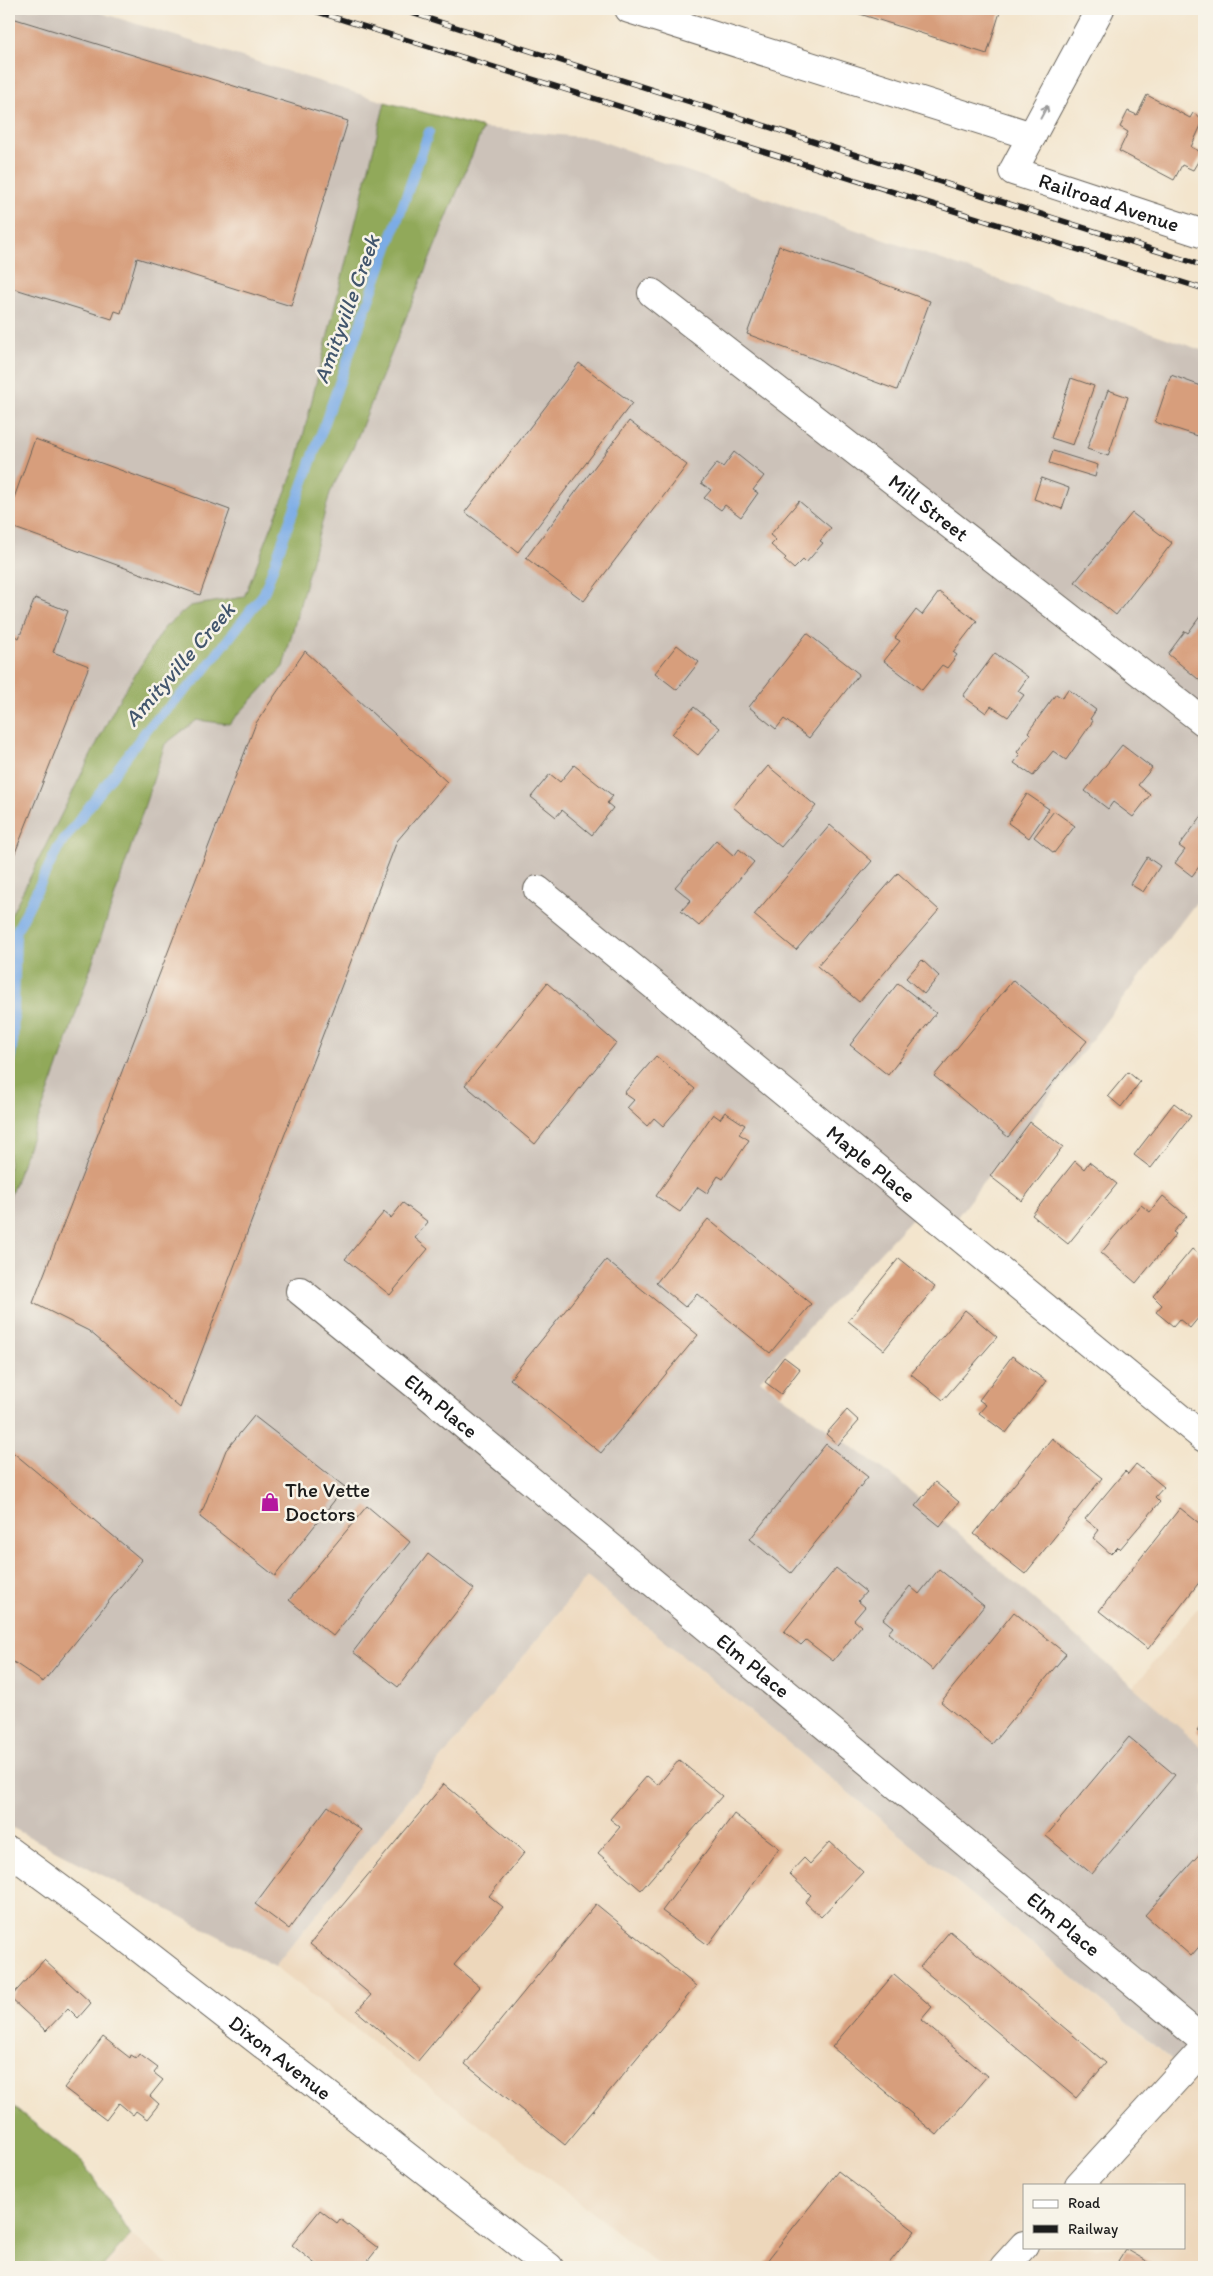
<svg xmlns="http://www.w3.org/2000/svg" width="1213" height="2276" viewBox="0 0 1213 2276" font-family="Itim,sans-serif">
<rect width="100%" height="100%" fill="#f7f3e8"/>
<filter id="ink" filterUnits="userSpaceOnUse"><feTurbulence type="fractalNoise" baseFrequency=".02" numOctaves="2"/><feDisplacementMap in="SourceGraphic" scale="10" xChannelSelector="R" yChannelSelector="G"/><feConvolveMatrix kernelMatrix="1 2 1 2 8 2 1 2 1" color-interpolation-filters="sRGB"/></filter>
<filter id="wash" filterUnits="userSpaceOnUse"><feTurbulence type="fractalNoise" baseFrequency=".0096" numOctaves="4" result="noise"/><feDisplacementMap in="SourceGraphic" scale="20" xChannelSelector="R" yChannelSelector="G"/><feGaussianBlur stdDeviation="1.12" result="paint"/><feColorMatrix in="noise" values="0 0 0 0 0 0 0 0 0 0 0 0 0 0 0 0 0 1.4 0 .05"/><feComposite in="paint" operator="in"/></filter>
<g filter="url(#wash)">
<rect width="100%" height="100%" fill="#f3e5cd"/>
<!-- built -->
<path fill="#edd7bb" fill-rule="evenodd" d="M587 1577 1192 2077 1204 2064V2267H662L275 1966ZM1024 2185H1184V2247H1024Z
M1204 1600V1749L1133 1688Z
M131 2235 171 2267H102Z"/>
<!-- industrial -->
<path fill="#ccc2b9" d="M9 9H89L385 102 296 465 244 597 190 606 165 627 117 703 9 919Z
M483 128 592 138 1204 351V892L944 1234 917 1213 760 1380 897 1479 1204 1749V2064L1193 2077 587 1577 275 1966 9 1826V1199L61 1058 165 744 197 719 283 667 330 493 353 448Z"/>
<!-- forest -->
<path fill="#91a95a" stroke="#56623b" d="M385 102 483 128 353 448 330 493 283 667 229 724 197 720 165 744 61 1058 9 1199V919L117 703 165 627 190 606 244 597 296 465Z
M9 2103 83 2163 131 2235 102 2267H9Z"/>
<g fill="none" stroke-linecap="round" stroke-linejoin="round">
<!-- stream -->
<path stroke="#7bace6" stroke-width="10" d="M9 1068 13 1041 16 932 58 848 148 728 200 676 264 593 429 132"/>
</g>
<g id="blocks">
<!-- building -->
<path fill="#d79e7c" d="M844 9H1001L987 54Z
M9 17 348 121 291 306 137 258 121 313 115 311 112 319 9 287Z
M1147 95 1190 118 1193 113 1204 119 1191 147 1203 153 1193 170 1182 165 1174 180 1119 151 1128 132 1120 127 1128 111 1137 115Z
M779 246 930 301 897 390 747 334Z
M579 363 632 403 518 552 465 512Z
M1171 375 1204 387V438L1155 422Z
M1071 378 1094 386 1073 445 1051 438Z
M1108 390 1128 397 1108 456 1087 449Z
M629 421 687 465 584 601 526 558Z
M35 439 230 510 200 595 9 526V512Z
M1053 451 1098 465 1095 477 1049 463Z
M734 452 764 476 753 490 758 493 741 517 725 505 721 510 704 498 711 490 701 483 717 463 723 467Z
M1041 478 1069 488 1062 509 1034 499Z
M799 501 831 528 820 541 823 543 806 563 803 560 794 569 784 560 786 558 771 545 776 540 770 535Z
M1132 513 1172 543 1116 615 1075 582Z
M939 592 977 621 953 652 957 655 947 668 942 665 922 690 884 661 900 641 895 638 916 610 922 615Z
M35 598 68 611 53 652 89 666 9 868V634L19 638Z
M1204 611V684L1168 654 1185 631 1188 633Z
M807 633 859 674 809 738 784 719 776 729 749 707Z
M677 645 699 662 677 690 655 673Z
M305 651 447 782 397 841 180 1408 89 1331 33 1303 256 723Z
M995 653 1028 677 1018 691 1024 695 1008 717 991 706 986 713 963 696Z
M1068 689 1096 710 1090 719 1093 721 1066 760 1053 751 1033 776 1014 763 1020 755 1017 752 1030 734 1028 732 1056 694 1062 698Z
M694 707 720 728 698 755 672 734Z
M1122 745 1152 768 1138 785 1150 795 1133 817 1113 802 1108 809 1085 791Z
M574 765 613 796 607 803 613 808 592 835 562 810 556 817 531 797 550 774 560 782Z
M768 766 816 806 781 847 733 807Z
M1027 794 1049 809 1029 838 1008 823Z
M1054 811 1075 826 1054 853 1034 837Z
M1204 813V860L1192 876 1175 863 1185 850 1179 846Z
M830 825 872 861 796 950 754 915Z
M716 840 734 856 739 849 754 862 699 926 681 911 691 900 675 887Z
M1147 857 1160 866 1143 892 1130 884Z
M898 873 939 910 859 1002 817 966Z
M922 960 939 976 924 994 906 978Z
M1013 980 1087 1041 1008 1137 934 1076Z
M547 983 616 1043 535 1144 465 1085Z
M898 983 936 1013 888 1075 850 1045Z
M656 1056 695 1089 663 1126 654 1118 647 1126 627 1108 634 1100 624 1093Z
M1128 1072 1140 1082 1121 1107 1108 1096Z
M1174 1103 1191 1116 1151 1168 1134 1155Z
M725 1112 745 1125 739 1134 749 1140 723 1179 718 1176 707 1193 698 1187 680 1212 656 1196 713 1114 720 1119Z
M1030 1122 1063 1147 1022 1201 990 1176Z
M1075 1161 1084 1169 1089 1162 1117 1184 1068 1244 1032 1215Z
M1163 1196 1187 1216 1173 1232 1176 1234 1136 1283 1101 1253 1141 1205 1150 1212Z
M403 1203 428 1222 415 1238 428 1249 390 1295 345 1259 384 1212 391 1218Z
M708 1219 811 1304 770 1353 697 1294 685 1307 656 1283Z
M1192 1249 1202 1257 1204 1255V1311L1190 1328 1179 1319 1173 1326 1156 1312 1162 1305 1153 1296Z
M899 1258 935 1287 884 1350 848 1321Z
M606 1260 698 1335 601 1453 510 1379Z
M965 1310 997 1337 943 1400 911 1374Z
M1012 1356 1046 1381 1006 1433 979 1413 986 1405 979 1400Z
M784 1357 800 1369 781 1394 765 1382Z
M847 1410 859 1421 838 1445 826 1434Z
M254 1416 345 1487 275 1576 200 1517 226 1450Z
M1052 1438 1102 1478 1025 1574 974 1534Z
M826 1444 868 1477 791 1573 750 1539Z
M9 1449 142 1560 43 1682 9 1659Z
M1136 1464 1164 1487 1155 1497 1160 1502 1120 1549 1118 1547 1111 1554 1093 1538 1099 1530 1085 1519 1125 1471 1128 1474Z
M935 1482 959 1502 940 1526 915 1506Z
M367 1506 410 1542 333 1636 289 1600Z
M1180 1508 1204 1527V1576L1148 1649 1099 1611Z
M428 1554 474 1589 398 1687 353 1652Z
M836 1568 866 1592 858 1601 865 1607 854 1620 861 1626 833 1661 806 1640 801 1645 784 1632Z
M939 1569 984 1606 933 1670 888 1633 893 1627 883 1619 910 1586 919 1594Z
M1014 1612 1066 1654 992 1744 941 1702Z
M1204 1722V1738L1197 1731Z
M1129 1737 1175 1775 1092 1874 1046 1836Z
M679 1760 722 1796 641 1890 598 1853 620 1827 610 1819 647 1776 658 1785Z
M444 1784 525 1852 489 1896 503 1907 454 1965 480 1987 417 2062 357 2011 371 1995 310 1944Z
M328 1806 361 1830 289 1929 255 1904Z
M734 1814 779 1848 708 1945 662 1911Z
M830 1842 863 1872 821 1917 805 1902 811 1895 789 1874 804 1858 810 1864Z
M1204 1849V1941L1191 1956 1145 1915Z
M596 1904 696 1986 565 2145 465 2064Z
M950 1931 1106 2063 1076 2098 920 1967Z
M44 1960 91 2003 78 2018 68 2008 46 2031 10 1998Z
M894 1974 932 2007 921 2020 987 2076 937 2135 832 2047Z
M103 2037 130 2058 131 2055 136 2058 139 2054 158 2068 154 2073 163 2080 150 2096 159 2104 147 2119 136 2111 133 2115 119 2103 106 2120 64 2088Z
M838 2171 915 2231 886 2267H762Z
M320 2210 337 2223 340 2219 378 2248 363 2267H319L292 2245Z
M1126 2249 1157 2267H1122L1123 2265 1118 2262Z"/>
</g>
</g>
<g filter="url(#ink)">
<use href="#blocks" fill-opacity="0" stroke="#67625a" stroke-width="1"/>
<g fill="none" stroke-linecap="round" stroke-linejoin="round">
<!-- minor casing -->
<g stroke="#67625a" stroke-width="30">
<g id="minor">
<path d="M629 9 1032 136"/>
<path id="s1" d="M1100 9 1013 171 1204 234"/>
<path id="s2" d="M652 293 1204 722"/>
<path id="s3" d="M538 890 1204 1438"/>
<path id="s4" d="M300 1291 417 1386 1204 2041"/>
<path d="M1079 2185 1204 2048"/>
<path d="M1004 2267 1024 2245"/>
</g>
</g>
<!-- major casing -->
<g stroke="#67625a" stroke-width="30">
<g id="major">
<path id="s5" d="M9 1851 112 1927 549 2267"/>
</g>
</g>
<!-- minor -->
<use href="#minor" stroke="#fff" stroke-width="28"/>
<!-- major -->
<use href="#major" stroke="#fff" stroke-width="28"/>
<!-- rail casing -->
<g stroke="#1c1c1c" stroke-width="5.5">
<path id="rail" d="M308 9 1204 289
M399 9 1204 266"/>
</g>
<!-- rail -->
<use href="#rail" stroke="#f7f3e8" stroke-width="4" stroke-dasharray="11" stroke-linecap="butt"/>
</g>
<!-- one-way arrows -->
<defs><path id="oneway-shaft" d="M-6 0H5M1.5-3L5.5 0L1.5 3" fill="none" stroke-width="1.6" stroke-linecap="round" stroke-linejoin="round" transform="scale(1.25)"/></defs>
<use stroke="#999" href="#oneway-shaft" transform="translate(1044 112) rotate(-62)"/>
</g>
<!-- icons -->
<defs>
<g id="shop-bare" transform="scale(1.5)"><path d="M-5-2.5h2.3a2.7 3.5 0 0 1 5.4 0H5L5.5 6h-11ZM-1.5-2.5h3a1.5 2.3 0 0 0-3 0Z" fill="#b5179e" stroke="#f7f3e8" stroke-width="2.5" paint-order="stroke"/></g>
</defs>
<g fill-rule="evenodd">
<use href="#shop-bare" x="270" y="1502"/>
</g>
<g text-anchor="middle" stroke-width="5" stroke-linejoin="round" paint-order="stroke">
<!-- street labels -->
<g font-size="21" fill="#1c1c1c" stroke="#f7f3e8">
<text dy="7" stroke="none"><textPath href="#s1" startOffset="285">Railroad Avenue</textPath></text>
<text dy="7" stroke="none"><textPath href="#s2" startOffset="350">Mill Street</textPath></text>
<text dy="7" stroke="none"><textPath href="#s3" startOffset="431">Maple Place</textPath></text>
<text dy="7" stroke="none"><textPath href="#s4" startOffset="182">Elm Place</textPath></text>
<text dy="7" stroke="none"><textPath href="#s4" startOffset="588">Elm Place</textPath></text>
<text dy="7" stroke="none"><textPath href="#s4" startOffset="992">Elm Place</textPath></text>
<text dy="7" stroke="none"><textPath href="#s5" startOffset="341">Dixon Avenue</textPath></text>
</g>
<!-- poi labels -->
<g font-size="21" fill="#1c1c1c" stroke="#f7f3e8" text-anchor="start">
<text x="285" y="1497">The Vette<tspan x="285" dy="24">Doctors</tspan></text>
</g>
<!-- water labels -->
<g font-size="22" font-style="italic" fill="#42566d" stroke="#f7f3e8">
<text transform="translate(346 309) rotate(-70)" y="8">Amityville Creek</text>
<text transform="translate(179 664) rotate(-49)" y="8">Amityville Creek</text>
</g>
</g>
<!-- margin -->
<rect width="1213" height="2276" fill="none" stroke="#f7f3e8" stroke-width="30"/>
<!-- legend -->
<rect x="1023" y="2184" width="162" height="65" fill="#f7f3e8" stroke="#9f9d96"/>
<rect x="1033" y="2200" width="25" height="8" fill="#ffffff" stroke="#9f9d96"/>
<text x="1068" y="2208" font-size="15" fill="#1c1c1c">Road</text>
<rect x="1033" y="2225" width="25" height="8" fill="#1c1c1c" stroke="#9f9d96"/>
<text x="1068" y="2234" font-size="15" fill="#1c1c1c">Railway</text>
</svg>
